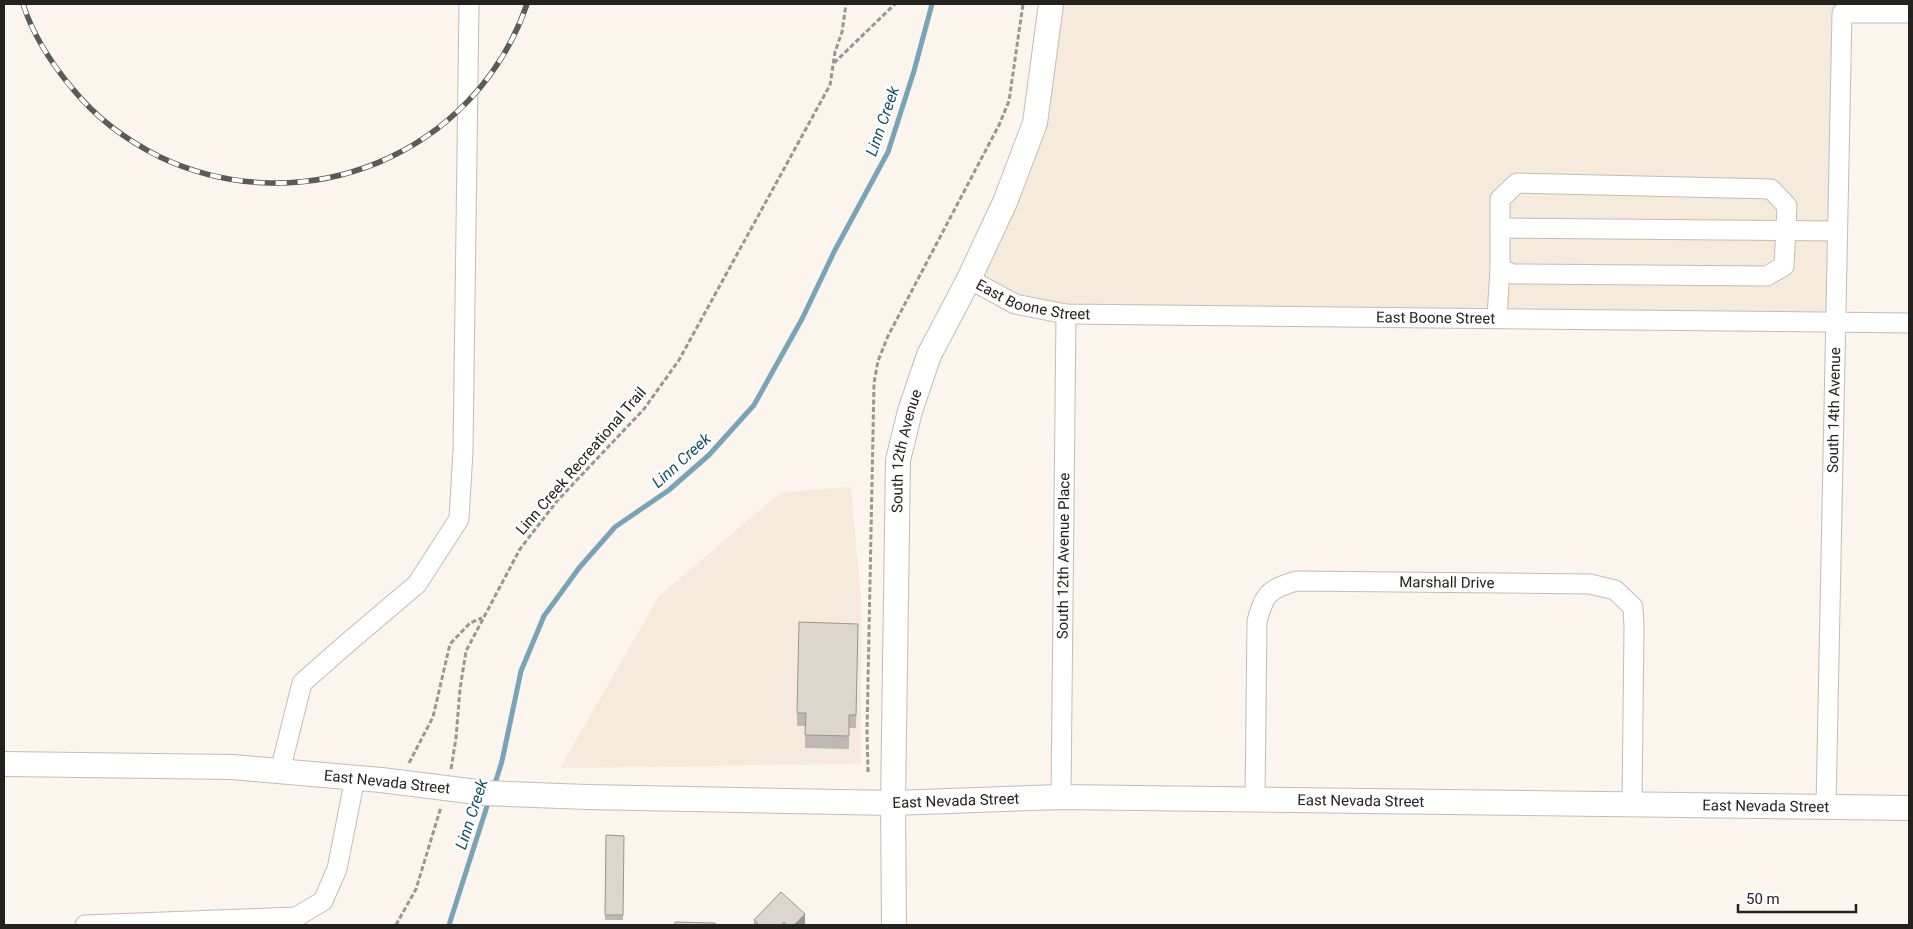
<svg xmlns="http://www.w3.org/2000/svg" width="1913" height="929" viewBox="0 0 1913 929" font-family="Roboto,sans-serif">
<rect width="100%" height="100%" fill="#fbf5ed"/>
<!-- built -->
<path fill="#f5eadb" d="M1051 4H1909L1842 13 1836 322 1066 314 969 279 1005 202Z
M851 487 861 600V764L560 768 659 596 781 492Z"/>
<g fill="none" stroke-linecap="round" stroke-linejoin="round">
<!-- stream -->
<path stroke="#77a4b8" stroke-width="5" d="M494 787 502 761 521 671 544 616 579 568 615 527 669 490 709 455 754 405 802 319 835 250 888 152 914 71 932 4
M449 925 489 800"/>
<!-- minor casing -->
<g stroke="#c2bdb5" stroke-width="21">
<g id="minor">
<path d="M1517 183 1771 189 1787 206 1784 266 1767 276 1512 274 1500 268V199Z"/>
<path d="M1500 228 1837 231"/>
<path id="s1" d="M969 279 1015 304 1066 314 1909 323"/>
<path d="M1497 318 1500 268"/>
<path d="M280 771 302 683 344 646 417 584 459 519 463 451 469 4"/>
<path id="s2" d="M1061 797 1066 314"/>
<path id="s3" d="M1255 801 1257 621C1265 593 1268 590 1296 581L1590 584 1615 590 1633 607 1634 627 1632 806"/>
<path id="s4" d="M1826 806 1842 13H1909"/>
<path d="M85 925 296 917 323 901 337 869 355 778"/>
</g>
</g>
<!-- major casing -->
<g stroke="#c2bdb5" stroke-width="26">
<g id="major">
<path d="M4 764 232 767 381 780"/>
<path id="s5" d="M587 797 893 803 1061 797 1909 808"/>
<path id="s6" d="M894 925 893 803 898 460 910 411 929 355 969 279 1005 202 1035 123 1051 4"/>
</g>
</g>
<!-- path -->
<path stroke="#9a9690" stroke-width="3" stroke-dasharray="5 2.5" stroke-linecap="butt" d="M834 63 895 4
M409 763 433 717 450 644 470 623 482 618
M451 769 456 738 460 689 466 651 520 549 557 501 644 409 679 360 830 85 835 52 842 32 846 4
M868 772 867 732 874 383 878 361 888 336 999 125 1009 101 1023 4
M396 925 416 889 441 807"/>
<!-- minor -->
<use href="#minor" stroke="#fff" stroke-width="19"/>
<!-- major -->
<use href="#major" stroke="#fff" stroke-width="24"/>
<!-- rail casing -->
<g stroke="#5d5a56" stroke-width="5.5">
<path id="rail" d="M23 4C33 35 51 63 72 88 96 118 126 140 160 157 304 225 475 155 527 4"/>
</g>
<!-- rail -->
<use href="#rail" stroke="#fff" stroke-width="4" stroke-dasharray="11" stroke-linecap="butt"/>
<!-- major-bridge casing -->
<g stroke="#c2bdb5" stroke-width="26" stroke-linecap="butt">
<path id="major-bridge" d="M381 780 485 793 587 797"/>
</g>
<!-- major-bridge -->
<use href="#major-bridge" stroke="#fff" stroke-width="24"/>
</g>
<!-- wall -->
<path fill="#bdb8b1" d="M858 624 856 728H849V749L805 748V726H797V713Z
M606 835 624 836 623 920H605Z
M781 892 805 925H754V920Z"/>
<!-- shaded-wall -->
<path fill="#9a9690" d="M805 914V925H794Z"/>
<!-- building -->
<path fill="#dcd6ce" stroke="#9a9690" d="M799 622 858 624 856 715H849V736L805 735 806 713H797Z
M606 835 624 836 623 915H605Z
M781 892 805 914 794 925H787L784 922 781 925H759L754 920Z
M675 922 715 923V925H675Z"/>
<g text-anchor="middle" stroke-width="5" stroke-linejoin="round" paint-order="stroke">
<!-- street labels -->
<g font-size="15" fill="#24221f" stroke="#fff">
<text dy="5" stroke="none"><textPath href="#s1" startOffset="69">East Boone Street</textPath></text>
<text dy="5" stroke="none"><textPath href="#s1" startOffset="474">East Boone Street</textPath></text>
<text dy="5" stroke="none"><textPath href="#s4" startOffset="396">South 14th Avenue</textPath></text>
<text dy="5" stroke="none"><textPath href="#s6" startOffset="475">South 12th Avenue</textPath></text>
<text transform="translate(581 461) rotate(-49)" y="5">Linn Creek Recreational Trail</text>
<text dy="5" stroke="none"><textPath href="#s2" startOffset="241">South 12th Avenue Place</textPath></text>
<text dy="5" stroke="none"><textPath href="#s3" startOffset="391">Marshall Drive</textPath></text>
<text transform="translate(387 782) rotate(6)" y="5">East Nevada Street</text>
<text dy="5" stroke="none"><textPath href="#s5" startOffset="369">East Nevada Street</textPath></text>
<text dy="5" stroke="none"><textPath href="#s5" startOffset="774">East Nevada Street</textPath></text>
<text dy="5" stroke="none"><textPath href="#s5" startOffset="1179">East Nevada Street</textPath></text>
</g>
<!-- water labels -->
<g font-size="16" font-style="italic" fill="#165168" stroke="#fff">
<text transform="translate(882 121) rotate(-71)" y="6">Linn Creek</text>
<text transform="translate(681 460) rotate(-42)" y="6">Linn Creek</text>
<text transform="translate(471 814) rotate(-72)" y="6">Linn Creek</text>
</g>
</g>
<!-- border -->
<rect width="1913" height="929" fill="none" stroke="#24221f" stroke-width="10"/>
<!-- scale -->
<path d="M1738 904v8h118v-8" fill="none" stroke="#24221f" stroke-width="2.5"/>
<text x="1746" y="904" font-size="15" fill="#24221f" stroke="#ffffff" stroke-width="4" paint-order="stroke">50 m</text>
</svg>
